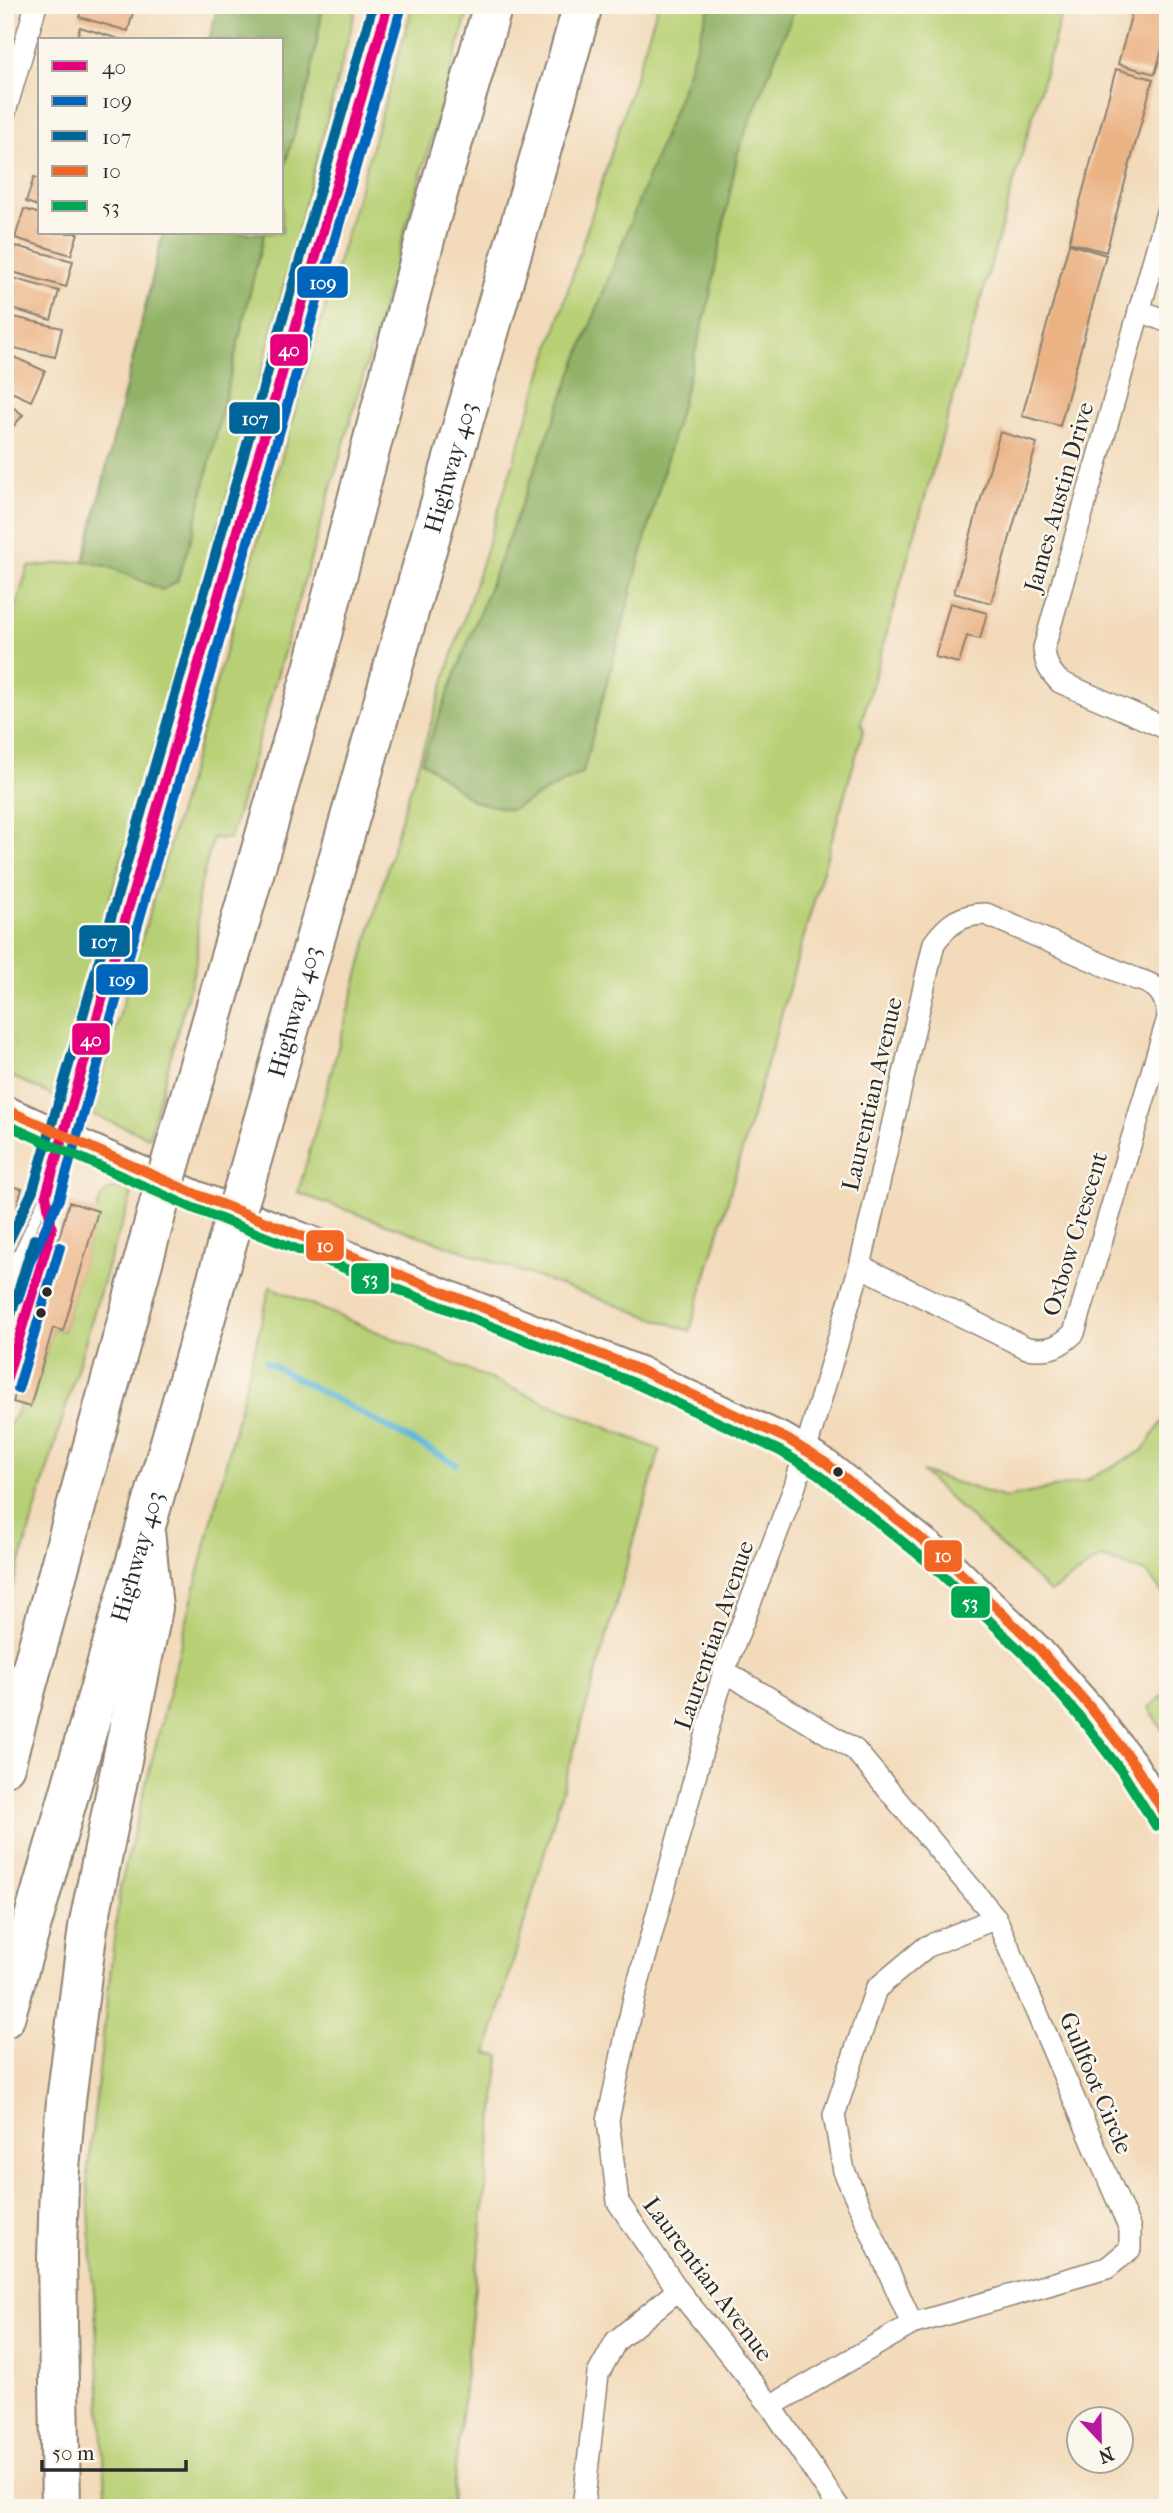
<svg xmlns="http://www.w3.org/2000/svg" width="1173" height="2513" viewBox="0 0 1173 2513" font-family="'IM FELL French Canon',serif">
<rect width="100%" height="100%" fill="#fbf7ec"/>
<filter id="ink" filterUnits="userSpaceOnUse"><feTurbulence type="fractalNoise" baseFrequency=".0143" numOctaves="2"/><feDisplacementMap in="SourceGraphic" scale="14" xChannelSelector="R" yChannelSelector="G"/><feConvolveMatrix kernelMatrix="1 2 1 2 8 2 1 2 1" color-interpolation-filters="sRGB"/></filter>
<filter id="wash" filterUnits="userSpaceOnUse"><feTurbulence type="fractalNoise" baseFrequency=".00686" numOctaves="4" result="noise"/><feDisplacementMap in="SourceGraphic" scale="28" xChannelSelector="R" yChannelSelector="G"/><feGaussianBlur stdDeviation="1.57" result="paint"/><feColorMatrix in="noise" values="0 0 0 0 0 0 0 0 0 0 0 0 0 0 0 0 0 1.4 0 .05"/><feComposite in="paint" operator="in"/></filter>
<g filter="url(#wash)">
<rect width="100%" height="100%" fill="#f2daba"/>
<!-- green -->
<path fill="#b8d074" stroke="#727e50" stroke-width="2" d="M323 5H357L248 424 53 1096 5 1073V645L28 567 84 561 110 567 162 589 193 533 264 233H282V174L310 80Z
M413 5H470L230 839 213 838 198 895 197 959 149 1137 91 1114Z
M658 5H1064L861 724 864 728 690 1331 298 1193 402 815Z
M115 1188 132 1194 107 1268 5 1613V1433L21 1404 30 1406 53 1328 63 1331 100 1200 107 1191Z
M270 1287 660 1450 487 2053 500 2056 451 2508H107L87 2176 120 1888Z
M1168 1413V1600L1146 1572 1101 1558 1050 1592 922 1472 1006 1498 1085 1481 1142 1451Z
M1168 1690V1740L1149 1708Z"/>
<!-- forest -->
<path fill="#92b266" stroke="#5e6e48" stroke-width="2" d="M218 5H323L310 80 282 174V40H209Z
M710 5H796L738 152 709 301 583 772 511 810 473 801 422 761 680 94Z
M163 233H264L193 533 177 581 162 590 110 567 84 561Z"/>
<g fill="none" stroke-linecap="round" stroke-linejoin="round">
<!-- stream -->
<path stroke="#5cb5da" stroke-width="6" d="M266 1362 456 1464"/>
</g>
<g id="blocks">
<!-- building -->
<path fill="#ebb284" d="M83 5H135L128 31 79 17Z
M1134 5H1168V28L1155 74 1118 64Z
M80 27 122 40H76Z
M1116 69 1153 79 1106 252 1069 242Z
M34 177 40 179V207L26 202Z
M24 209 40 214V233H78L71 255 15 238Z
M1069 244 1106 255 1060 426 1022 416Z
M16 246 73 261 66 287 9 271Z
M5 276 59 291 51 320 5 307Z
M5 315 62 328 55 357 5 346Z
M5 353 45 371 31 401 5 389Z
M5 401 23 415 5 436Z
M1000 432 1037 443 991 603 954 593Z
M950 603 987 613 980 639 967 636 959 663 935 657Z
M5 1184 22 1189 6 1243H5Z
M69 1202 98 1211 63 1331 53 1328 30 1407 13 1402Z"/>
</g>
</g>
<g filter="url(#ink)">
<use href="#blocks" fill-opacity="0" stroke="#8e8272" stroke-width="2"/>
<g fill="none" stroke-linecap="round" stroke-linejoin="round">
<!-- service casing -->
<g stroke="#8e8272" stroke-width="14">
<path id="service" d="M84 1062 292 345 388 5
M5 1295 16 1259 46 1195
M5 1385 52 1229 46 1195"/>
</g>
<!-- minor casing -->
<g stroke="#8e8272" stroke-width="24">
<path id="minor" d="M5 112 36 5
M1168 209 1044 648C1045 663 1049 671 1060 682L1168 729
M1139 310 1168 322
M724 1671 855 1750 996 1918 1130 2229V2249L1107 2268 912 2324 771 2406
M912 2324 844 2171 834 2115 876 1989 926 1947 996 1918
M583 2508 598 2374 616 2341 678 2290
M839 2508 771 2406 678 2290 618 2202 608 2120 634 1998 724 1671 795 1486 860 1266 934 943C948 924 961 914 986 914L1136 979C1158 984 1167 996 1168 1018L1074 1333C1058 1348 1049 1351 1027 1348L860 1266"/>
</g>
<!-- tertiary casing -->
<g stroke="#8e8272" stroke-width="30">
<path id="tertiary" d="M5 1109 198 1195 640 1370 674 1387 787 1439 826 1463 943 1556 1039 1649 1090 1707 1134 1764 1168 1819"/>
</g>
<!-- motorway casing -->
<g stroke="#8e8272" stroke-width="42">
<g id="motorway">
<path d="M175 1148 313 669 429 224 493 5"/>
<path id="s1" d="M247 1177 583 5"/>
<path d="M5 1766 159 1204"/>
<path id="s2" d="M5 2018 230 1233"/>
<path d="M61 2508 57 2258 59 2180 66 2101 88 1927 153 1608 145 1531"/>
</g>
</g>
<!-- service -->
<use href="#service" stroke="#fff" stroke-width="10"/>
<!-- minor -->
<use href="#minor" stroke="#fff" stroke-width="21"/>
<!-- tertiary -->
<use href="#tertiary" stroke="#fff" stroke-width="26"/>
<!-- motorway -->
<use href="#motorway" stroke="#fff" stroke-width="38"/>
<!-- service-bridge casing -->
<g stroke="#8e8272" stroke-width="14" stroke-linecap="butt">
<path id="service-bridge" d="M46 1195 84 1062"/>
</g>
<!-- motorway-bridge casing -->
<g stroke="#8e8272" stroke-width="42" stroke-linecap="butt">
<path id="motorway-bridge" d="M159 1204 175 1148
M230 1233 247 1177"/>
</g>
<!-- service-bridge -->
<use href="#service-bridge" stroke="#fff" stroke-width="10"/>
<!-- motorway-bridge -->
<use href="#motorway-bridge" stroke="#fff" stroke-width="38"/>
<!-- bus-1 casing -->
<g stroke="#fbf7ec" stroke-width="16">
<path id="bus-1" d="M5 1384 52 1229 46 1195 388 5"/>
</g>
<!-- bus-2 casing -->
<g stroke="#fbf7ec" stroke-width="16">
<path id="bus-2" d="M18 1299 29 1264 59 1199 401 9
M18 1389 60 1247"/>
</g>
<!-- bus-3 casing -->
<g stroke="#fbf7ec" stroke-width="16">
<path id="bus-3" d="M5 1249 33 1190 373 5
M5 1335 34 1239"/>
</g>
<!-- bus-4 casing -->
<g stroke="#fbf7ec" stroke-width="16">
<path id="bus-4" d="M5 1109 198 1195 640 1370 787 1439 826 1463 943 1556 1039 1649 1090 1707 1134 1764 1168 1819"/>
</g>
<!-- bus-5 casing -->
<g stroke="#fbf7ec" stroke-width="16">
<path id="bus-5" d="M5 1124 193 1208 634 1383 780 1451 818 1474 934 1567 1029 1659 1079 1716 1122 1772 1156 1826"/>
</g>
<!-- bus-1 -->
<use href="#bus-1" stroke="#e5007d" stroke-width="10"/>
<!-- bus-2 -->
<use href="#bus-2" stroke="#0065bd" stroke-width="10"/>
<!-- bus-3 -->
<use href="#bus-3" stroke="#069" stroke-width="10"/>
<!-- bus-4 -->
<use href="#bus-4" stroke="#f26522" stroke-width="10"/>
<!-- bus-5 -->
<use href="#bus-5" stroke="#00a651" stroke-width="10"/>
</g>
</g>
<!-- markers -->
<g fill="#2b2b2b" stroke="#fbf7ec" stroke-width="2.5">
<circle cx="47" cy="1292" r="6"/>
<circle cx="41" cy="1313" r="6"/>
<circle cx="838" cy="1472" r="6"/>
</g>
<g text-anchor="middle" stroke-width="5" stroke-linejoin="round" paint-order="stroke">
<!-- street labels -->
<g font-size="24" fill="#2b2b2b" stroke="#fbf7ec">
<text dy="8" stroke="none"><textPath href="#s1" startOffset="738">Highway 403</textPath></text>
<text transform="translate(1059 497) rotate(-74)" y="8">James Austin Drive</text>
<text dy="8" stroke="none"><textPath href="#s1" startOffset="172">Highway 403</textPath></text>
<text transform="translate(872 1094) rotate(-77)" y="8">Laurentian Avenue</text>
<text transform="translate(1075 1234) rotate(-73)" y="8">Oxbow Crescent</text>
<text dy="8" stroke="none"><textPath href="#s2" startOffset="480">Highway 403</textPath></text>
<text transform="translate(714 1635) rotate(-71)" y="8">Laurentian Avenue</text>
<text transform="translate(1096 2083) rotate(67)" y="8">Gullfoot Circle</text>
<text transform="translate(708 2279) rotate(53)" y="8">Laurentian Avenue</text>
</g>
</g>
<g stroke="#fbf7ec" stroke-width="2.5">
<rect x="296" y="265" width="53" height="34" rx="7" fill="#0065bd"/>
<rect x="269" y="333" width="40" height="34" rx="7" fill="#e5007d"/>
<rect x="228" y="401" width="53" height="34" rx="7" fill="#069"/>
<rect x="78" y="924" width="53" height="34" rx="7" fill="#069"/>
<rect x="95" y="963" width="54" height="33" rx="7" fill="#0065bd"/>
<rect x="71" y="1022" width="40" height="34" rx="7" fill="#e5007d"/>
<rect x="305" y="1229" width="40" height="33" rx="7" fill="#f26522"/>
<rect x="350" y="1262" width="40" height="33" rx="7" fill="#00a651"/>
<rect x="923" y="1539" width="40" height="34" rx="7" fill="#f26522"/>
<rect x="950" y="1585" width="41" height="34" rx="7" fill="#00a651"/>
</g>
<g font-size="19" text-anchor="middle" font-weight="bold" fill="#fff">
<text x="323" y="289">109</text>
<text x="289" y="356">40</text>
<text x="255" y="425">107</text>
<text x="104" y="948">107</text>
<text x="122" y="986">109</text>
<text x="91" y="1046">40</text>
<text x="325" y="1252">10</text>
<text x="370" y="1285">53</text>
<text x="943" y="1562">10</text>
<text x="970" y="1609">53</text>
</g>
<!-- margin -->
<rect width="1173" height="2513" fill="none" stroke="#fbf7ec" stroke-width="28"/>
<!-- legend -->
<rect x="38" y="38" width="245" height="196" fill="#fbf7ec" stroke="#a8a59f" stroke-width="2"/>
<rect x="52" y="61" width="35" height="10" fill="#e5007d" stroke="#a8a59f" stroke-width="2"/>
<text x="102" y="74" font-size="21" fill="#2b2b2b">40</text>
<rect x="52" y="96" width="35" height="10" fill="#0065bd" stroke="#a8a59f" stroke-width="2"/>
<text x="102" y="108" font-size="21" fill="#2b2b2b">109</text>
<rect x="52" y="131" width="35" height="10" fill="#006699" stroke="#a8a59f" stroke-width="2"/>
<text x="102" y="144" font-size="21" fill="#2b2b2b">107</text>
<rect x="52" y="166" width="35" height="10" fill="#f26522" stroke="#a8a59f" stroke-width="2"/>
<text x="102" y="178" font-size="21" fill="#2b2b2b">10</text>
<rect x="52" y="201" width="35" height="10" fill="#00a651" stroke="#a8a59f" stroke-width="2"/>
<text x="102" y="214" font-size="21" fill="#2b2b2b">53</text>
<!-- north arrow -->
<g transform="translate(1100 2440) rotate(158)"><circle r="33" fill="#fbf7ec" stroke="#a8a59f" stroke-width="2"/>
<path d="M0-5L12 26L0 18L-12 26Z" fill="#b5179e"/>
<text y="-10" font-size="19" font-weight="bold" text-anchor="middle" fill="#2b2b2b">N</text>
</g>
<!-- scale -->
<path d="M42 2460v10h144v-10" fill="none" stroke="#2b2b2b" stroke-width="3.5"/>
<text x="52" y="2460" font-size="21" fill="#2b2b2b" stroke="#fbf7ec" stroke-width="5" paint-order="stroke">50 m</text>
</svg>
